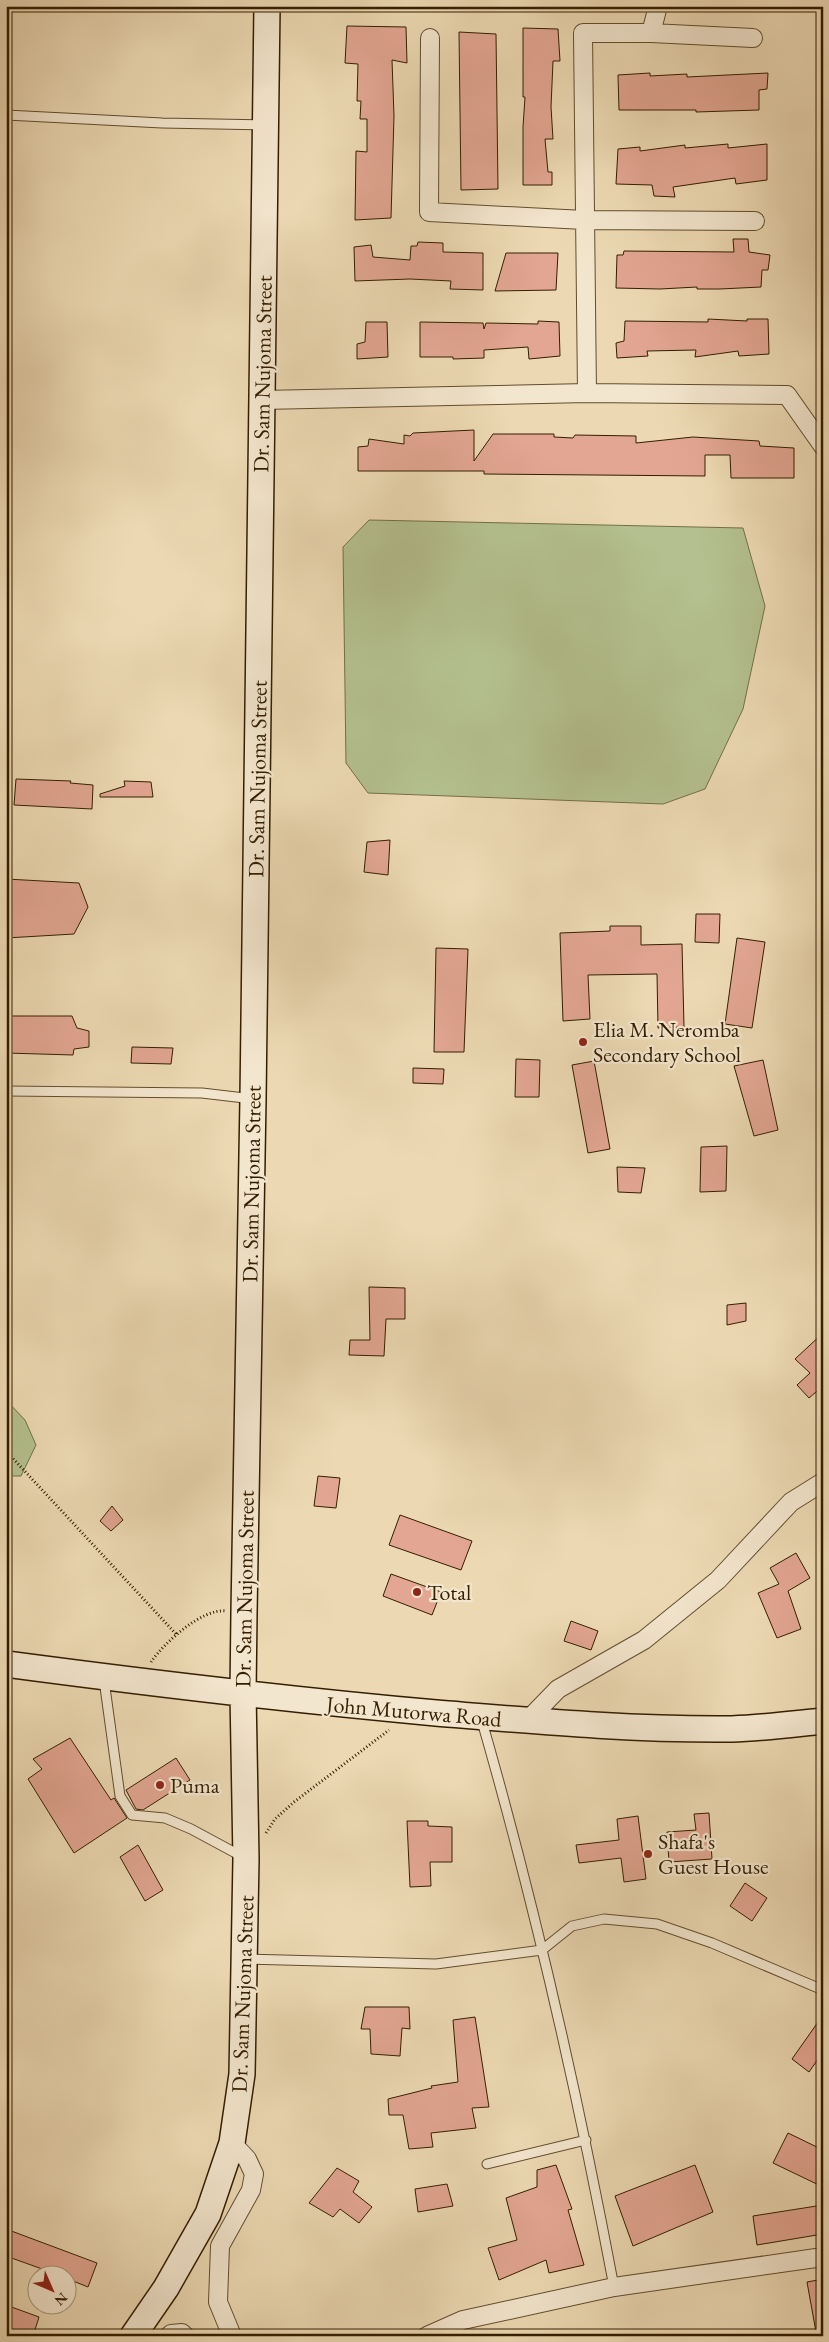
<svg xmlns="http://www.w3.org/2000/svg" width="829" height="2342" viewBox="0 0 829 2342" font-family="'EB Garamond',serif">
<rect width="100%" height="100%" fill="#ecd9b3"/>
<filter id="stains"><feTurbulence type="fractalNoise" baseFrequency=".004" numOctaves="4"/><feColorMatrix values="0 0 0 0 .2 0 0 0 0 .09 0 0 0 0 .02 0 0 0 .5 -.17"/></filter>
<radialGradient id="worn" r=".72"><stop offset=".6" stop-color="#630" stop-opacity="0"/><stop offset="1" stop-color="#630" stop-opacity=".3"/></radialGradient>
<!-- green -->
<path fill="#b4c08f" stroke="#746f48" d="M369 520 743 528 765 606 743 709 705 789 663 804 368 793 346 763 343 547Z
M6 1400 25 1420 36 1445 21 1476H6Z"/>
<!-- building -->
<path fill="#e2a692" stroke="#341e00" d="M347 26 406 27 407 63 392 60 394 116 391 218 355 220 356 151 367 152V119H360L361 101H357L358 64 345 63Z
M523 28 558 29 560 61H553L551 107 553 139H545L548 172H552V185H523V127L525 97H523Z
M459 32 496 34 498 189 461 190Z
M650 73V76L687 74V77L768 73 767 89 759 90V110L696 112V110H619L618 75Z
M728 144V148L767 144V180L736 184 735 178 673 187 675 197 654 196 652 185 616 184 618 149 640 147V151L685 145V148Z
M733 239H748L749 252 770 255 768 270H762L761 287 720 289H697V287L660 289 616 288 617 255H623L624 251 734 252Z
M418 242 443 243V252L483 253V290L450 289 451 281 410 279 355 281 354 247 371 245 373 257 410 260 411 246H417Z
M506 253H558L556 290 495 291Z
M708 319 747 321V319H768L769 354 739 356 738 351 695 357 696 350 647 351 648 356 617 358 616 343 624 341 625 321 708 322Z
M538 321 559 322 560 356 529 359 528 347 484 350V358L453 359V357H420V322L483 323 484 329 486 323 538 324Z
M366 322H387L388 357 357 359V344L365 342Z
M474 430V461L493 434H554V437L573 438 575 435 636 436V443L693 437 759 441 760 446 794 448V478H731L730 455H705V476L484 474V471H358V447L368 446 369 439 404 444V435L410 436 413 433Z
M16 779 71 781 70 783 93 785 92 809 14 805Z
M124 781 151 782 153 797H100V794L125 786Z
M390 840 388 875 364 872 367 842Z
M6 879 79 883 88 907 74 934 6 938Z
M696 914H720L719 943 695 942Z
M610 926H641V945L682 944 684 1027 658 1028 657 974 588 975 590 1019 563 1021 560 933 610 931Z
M737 938 765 942 752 1028 725 1024Z
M436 948 468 949 464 1052H434Z
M6 1016H72L77 1028 89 1031V1047L74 1049 73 1055 6 1053Z
M132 1047 173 1048 171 1064 131 1063Z
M516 1059 540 1060 539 1097H515Z
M763 1060 778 1130 754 1136 734 1066Z
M594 1061 610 1149 588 1153 572 1065Z
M413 1068 444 1069 443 1084 413 1083Z
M727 1146 726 1191 700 1192 701 1147Z
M617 1167 645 1168 641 1193 618 1192Z
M369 1287 405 1288V1319H386L384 1356 349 1355 350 1340H370Z
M746 1303V1321L727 1325V1305Z
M823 1333V1386L809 1398 797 1385 810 1373 795 1359Z
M318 1476 340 1478 336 1508 314 1506Z
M112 1506 123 1520 111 1531 100 1521Z
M400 1515 472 1541 461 1570 389 1545Z
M796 1553 810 1578 788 1591 801 1629 777 1638 758 1593 779 1584 770 1568Z
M391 1574 441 1592 432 1615 383 1596Z
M571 1621 598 1631 591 1650 564 1641Z
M70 1738 111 1800 114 1798 127 1818 74 1853 28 1779 42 1769 33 1759Z
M176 1758 190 1780 143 1810 136 1809 126 1790Z
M709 1813 712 1859 669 1862 667 1832 696 1830 694 1814Z
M638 1816 646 1879 624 1882 621 1858 579 1863 576 1845 619 1840 617 1819Z
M407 1821H428V1826L452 1827V1862H430L431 1886 410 1887Z
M138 1845 163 1890 145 1901 120 1857Z
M745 1883 767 1898 752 1921 730 1906Z
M365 2007H409L410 2029 402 2028 400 2056 371 2054 370 2029H361Z
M823 2015V2052L809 2072 792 2059Z
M475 2017 489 2107 472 2108 476 2128 431 2133 433 2147 409 2149 403 2115H389L388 2099 432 2088 431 2086 458 2082 453 2020Z
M788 2133 823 2150V2187L773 2163Z
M556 2165 572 2209 568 2210 584 2265 549 2273 546 2260 499 2280 488 2248 517 2240 506 2198 537 2187V2170Z
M695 2165 713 2212 633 2246 615 2196Z
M337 2168 359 2181 353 2192 372 2207 359 2223 340 2209 333 2217 309 2203Z
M447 2184 453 2206 418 2212 415 2189Z
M823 2205V2234L757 2245 753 2216Z
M6 2229 97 2263 88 2287 68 2279V2274H56L6 2256Z
M823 2279V2332H816L807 2282Z
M6 2305 39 2317 33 2336H6Z"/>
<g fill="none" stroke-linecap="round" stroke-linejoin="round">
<!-- lane casing -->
<g stroke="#624d2d" stroke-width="11">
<path id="lane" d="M6 115 162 123 263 125
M6 1091 202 1093 253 1099
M104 1680 120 1796 132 1815 165 1818 191 1829 243 1857
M481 1718C535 1905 578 2096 614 2287
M246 1959 436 1964 542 1950 572 1926 604 1919 657 1924 712 1943 823 1990
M487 2164 586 2140"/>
</g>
<!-- street casing -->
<g stroke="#624d2d" stroke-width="20">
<path id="street" d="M651 33 753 38
M430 38 429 212 584 220 755 221
M587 393 787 395 823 446
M262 400 587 393 583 33H651L658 6
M526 1722 558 1689 644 1640 718 1580 791 1502 823 1482
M232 2143 247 2159 254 2174 251 2190 220 2246 218 2302 232 2336
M169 2336 171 2334 182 2333 185 2336
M427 2336 463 2320 614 2287 823 2257"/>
</g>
<!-- secondary casing -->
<g stroke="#341e00" stroke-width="28">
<path id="secondary" d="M6 1664C149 1683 292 1700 436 1713 535 1721 633 1730 732 1729 762 1728 793 1724 823 1721
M133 2336 166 2288 208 2214 232 2143 242 2074 246 1859 243 1693 244 1613 253 1099 267 6"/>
</g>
<!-- path -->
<path stroke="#341e00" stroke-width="3" stroke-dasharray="1 2.5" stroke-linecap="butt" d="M6 1451 177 1635
M151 1662C164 1643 202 1608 226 1611
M266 1833 275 1819 294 1802 389 1730"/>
<!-- lane -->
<use href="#lane" stroke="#f3e6ce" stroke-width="9"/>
<!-- street -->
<use href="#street" stroke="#f3e6ce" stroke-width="18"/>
<!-- secondary -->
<use href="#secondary" stroke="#f3e6ce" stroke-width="25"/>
</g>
<!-- markers -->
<g fill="#8f2418" stroke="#f3e6ce" stroke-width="2">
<circle cx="583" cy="1042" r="5"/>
<circle cx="417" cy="1592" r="5"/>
<circle cx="160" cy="1785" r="5"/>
<circle cx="648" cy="1854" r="5"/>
</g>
<g text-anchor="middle" stroke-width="4.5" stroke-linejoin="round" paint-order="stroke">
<!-- street labels -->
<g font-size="22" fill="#341e00" stroke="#f3e6ce">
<text transform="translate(262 374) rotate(-89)" y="8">Dr. Sam Nujoma Street</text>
<text transform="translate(257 779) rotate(-89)" y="8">Dr. Sam Nujoma Street</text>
<text transform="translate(251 1184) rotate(-89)" y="8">Dr. Sam Nujoma Street</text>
<text transform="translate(244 1589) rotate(-89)" y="8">Dr. Sam Nujoma Street</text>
<text transform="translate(414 1711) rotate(5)" y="8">John Mutorwa Road</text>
<text transform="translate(242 1994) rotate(-88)" y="8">Dr. Sam Nujoma Street</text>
</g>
<!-- poi labels -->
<g font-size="22" fill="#341e00" stroke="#f3e6ce" text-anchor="start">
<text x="593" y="1037">Elia M. Neromba<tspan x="593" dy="25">Secondary School</tspan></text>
<text x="427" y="1600">Total</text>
<text x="170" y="1793">Puma</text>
<text x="658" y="1849">Shafa's<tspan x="658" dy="25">Guest House</tspan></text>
</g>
</g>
<!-- margin -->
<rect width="829" height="2342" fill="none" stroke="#ecd9b3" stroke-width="25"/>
<rect x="8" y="8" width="814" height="2327" fill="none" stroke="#341e00" stroke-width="2.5"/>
<rect x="12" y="12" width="804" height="2317" fill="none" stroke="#341e00"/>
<!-- north arrow -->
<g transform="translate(52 2290) rotate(135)"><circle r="24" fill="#f3e6ce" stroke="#a7967c"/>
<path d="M0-4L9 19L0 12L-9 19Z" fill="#8f2418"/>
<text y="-8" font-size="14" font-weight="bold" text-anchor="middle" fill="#341e00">N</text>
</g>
<rect width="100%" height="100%" filter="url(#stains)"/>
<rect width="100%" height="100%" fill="url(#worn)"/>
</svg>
